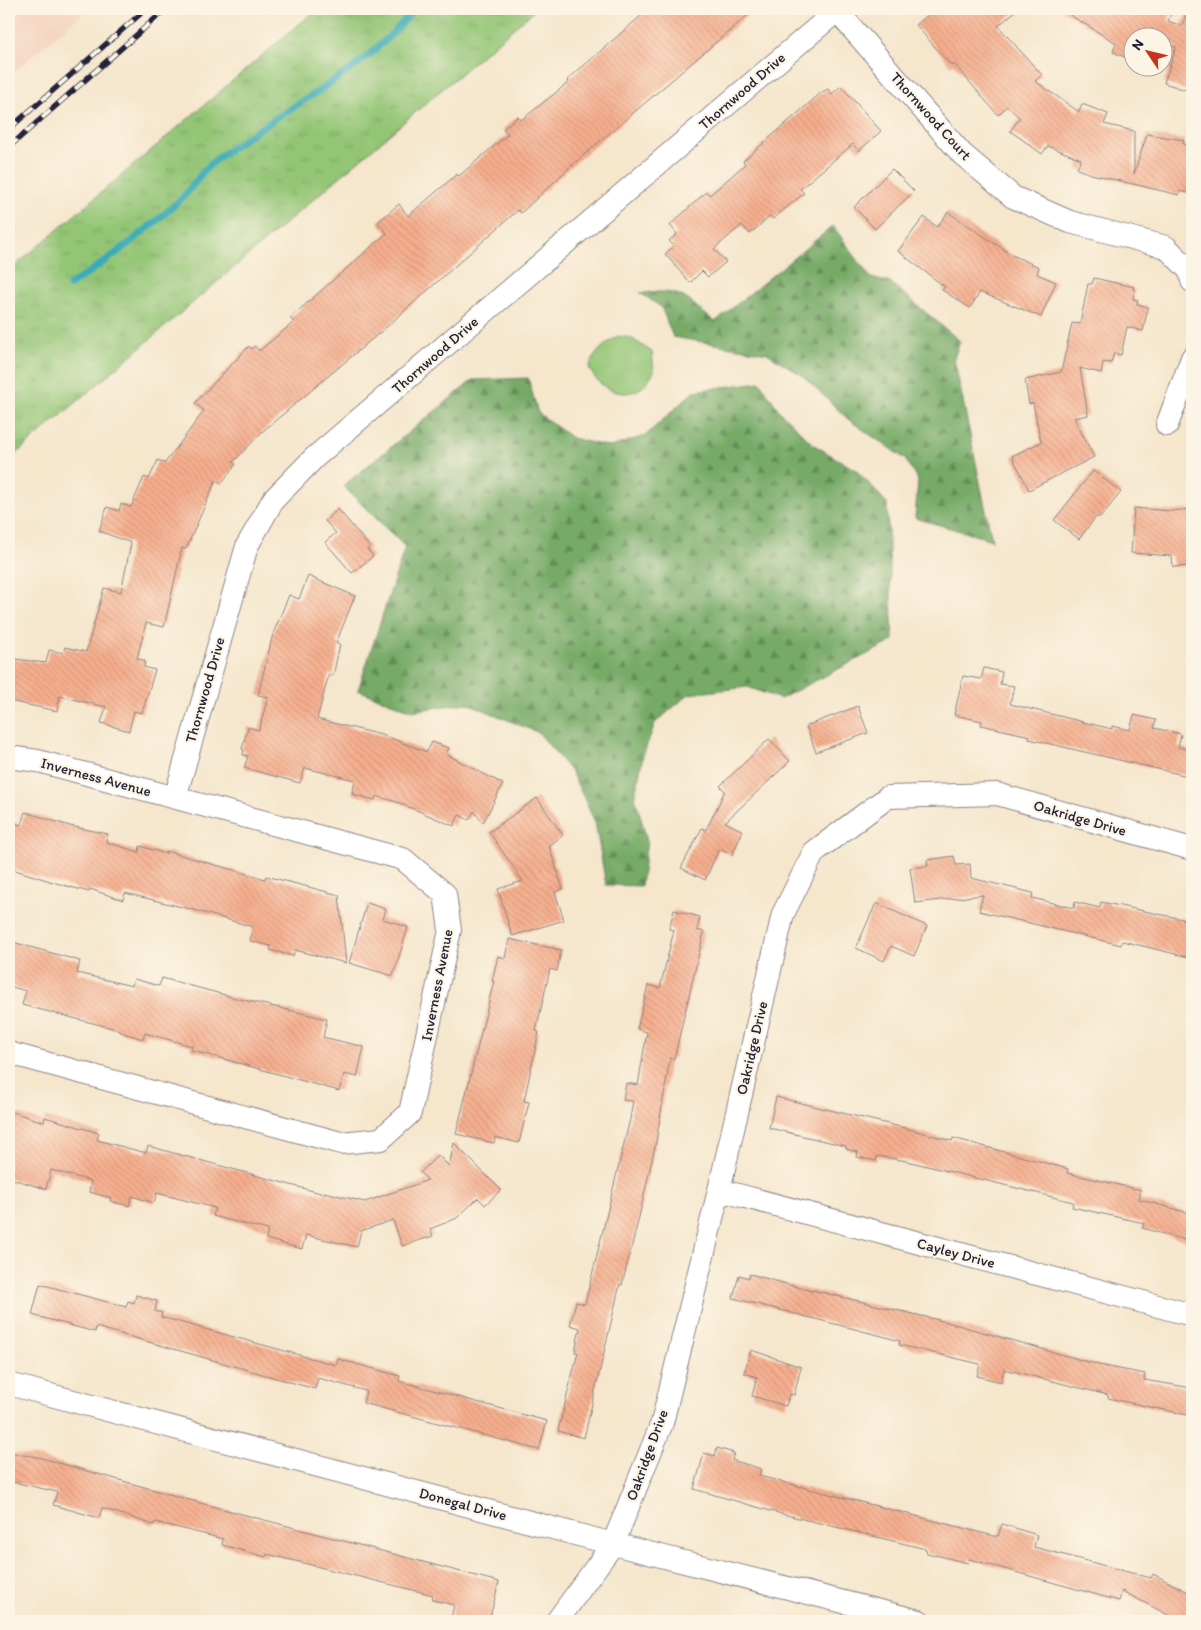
<svg xmlns="http://www.w3.org/2000/svg" width="1201" height="1630" viewBox="0 0 1201 1630" font-family="Itim,sans-serif">
<defs>
<pattern id="grass-tufts" width="24" height="20" patternUnits="userSpaceOnUse" patternTransform="scale(1.25)"><rect width="24" height="20" fill="#93c575"/><path d="M3 7l-1-3M5 7V3M7 7l1-3M15 17l-1-3M17 17v-4M19 17l1-3" fill="none" stroke="#7ea966"/></pattern>
<pattern id="forest-firs" width="22" height="20" patternUnits="userSpaceOnUse" patternTransform="scale(1.25)"><rect width="22" height="20" fill="#76aa66"/><path d="M5 1l3.5 6h-7zM16 11l3.5 6h-7z" fill="#608a55"/></pattern>
<pattern id="building-back-hatch" width="6" height="6" patternUnits="userSpaceOnUse" patternTransform="scale(1.25)"><rect width="6" height="6" fill="#f6af8e"/><path d="M-1 5l2 2M0 0l6 6M5-1l2 2" fill="none" stroke="#d3967b"/></pattern>
</defs>
<rect width="100%" height="100%" fill="#fcf5e5"/>
<filter id="ink" filterUnits="userSpaceOnUse"><feTurbulence type="fractalNoise" baseFrequency=".02" numOctaves="2"/><feDisplacementMap in="SourceGraphic" scale="10" xChannelSelector="R" yChannelSelector="G"/><feConvolveMatrix kernelMatrix="1 2 1 2 8 2 1 2 1" color-interpolation-filters="sRGB"/></filter>
<filter id="wash" filterUnits="userSpaceOnUse"><feTurbulence type="fractalNoise" baseFrequency=".0096" numOctaves="4" result="noise"/><feDisplacementMap in="SourceGraphic" scale="20" xChannelSelector="R" yChannelSelector="G"/><feGaussianBlur stdDeviation="1.12" result="paint"/><feColorMatrix in="noise" values="0 0 0 0 0 0 0 0 0 0 0 0 0 0 0 0 0 1.4 0 .05"/><feComposite in="paint" operator="in"/></filter>
<g filter="url(#wash)">
<rect width="100%" height="100%" fill="#f5e6cc"/>
<!-- built -->
<path fill="#f4d3c0" d="M9 9H88L9 76Z"/>
<!-- grass -->
<path fill="url(#grass-tufts)" stroke="#5a7458" d="M317 9H536L9 460V271Z"/>
<!-- forest -->
<path fill="url(#forest-firs)" stroke="#4c6650" d="M833 226 871 278 891 283 960 341 954 358 992 540 915 518 918 480 905 459 849 420 803 376 767 353 673 337 661 307 640 293C685 289 682 296 715 322Z
M528 378 538 413 572 438 610 447 645 436 694 391 760 382 780 412 814 445 856 470 887 503 893 641 780 699 748 687 689 694 655 723 643 756 635 796 647 841 641 886 606 885 595 822 572 773 539 733 467 703 412 711 358 690 405 547 343 486 473 380Z"/>
<!-- green -->
<path fill="#93c575" stroke="#5a7458" d="M618 336 631 338 652 352 654 372C650 377 646 385 641 388 620 401 598 387 589 368 595 351 604 345 618 336Z"/>
<g fill="none" stroke-linecap="round" stroke-linejoin="round">
<!-- stream -->
<path stroke="#3aabb6" stroke-width="7" d="M70 285C110 259 146 232 181 199 193 188 200 172 213 162 278 109 361 78 414 9"/>
</g>
<g id="blocks">
<!-- building -->
<path fill="url(#building-back-hatch)" d="M649 9H755L570 167 521 213 518 210 383 330 263 431 233 462 236 464 221 484 216 480 186 549 182 548 164 627 146 623 137 658 145 661 144 667 155 670 142 713 134 711 129 731 101 723 106 707 60 696 57 711 9 701V658L46 663 49 650 63 653 65 647 86 652 104 588 121 592 131 543 99 531 107 507 119 511 121 504 131 507 144 477 149 479 158 460 165 463 204 411 195 403 249 346 251 349 255 346 259 351 294 322 290 318 387 233 378 222 399 204 408 216 457 174 459 176 508 134 503 129 518 116 521 120 534 110 569 82 567 80Z
M935 9H1018L998 26 1042 75 1035 81 1079 112 1082 104 1108 114 1104 124 1134 131V174L1147 134 1184 140 1183 144 1192 146V194L1180 191 1179 195 1091 174 1077 169 1081 159 1048 146 1042 154 1023 140 1010 131 1020 118 1007 106 998 115 954 64 951 66 916 25Z
M1060 9H1173L1168 21 1182 26 1188 9H1192V92L1164 83 1176 47 1164 43V38H1146L1134 34V61L1113 52 1116 43Z
M841 86 881 131 859 151 853 144 800 189 804 193 773 219 770 216 750 234 742 225 714 249 726 262 708 277 702 271 690 283 665 254 674 246 669 241 677 234 670 225 706 192 710 195 745 164 743 161 822 92 828 89 832 94Z
M892 169 914 191 875 229 854 207Z
M948 212 1012 255 1039 267 1037 274 1056 282 1041 317 980 292 970 308 942 290 945 287 898 251 924 217 937 227Z
M1094 278 1134 287 1133 289 1135 290 1133 299 1138 300 1137 304 1148 307 1143 331 1127 327 1121 355 1114 353 1111 363 1103 362 1101 373 1080 368 1088 415 1074 418 1094 457 1029 490 1012 456 1041 442 1033 403 1029 404 1025 380 1061 372 1072 323 1080 324 1088 284H1092Z
M1093 471 1121 492 1101 517H1096L1079 539 1054 520Z
M1134 508 1171 511 1192 509V566L1173 567 1172 556 1131 553Z
M338 509 370 547 367 549 373 556 352 573 325 542 336 533 325 521Z
M308 576 355 596 336 643 340 644 333 676 329 674 317 719 385 736 427 752 432 742 449 748 446 754 503 784 483 823 474 811 469 820 459 815 454 826 397 802 376 796 375 800 352 794 355 780 305 768 300 783 244 768 248 756 243 755 244 750 242 749 248 727 259 730 268 697 258 695 273 634 289 595 299 599Z
M984 668 1002 672 1000 684 1014 686 1010 704 1112 729V726L1130 730 1134 715 1156 720 1154 728 1181 734 1178 747 1192 751V777L1029 739 1030 736 981 725 982 721 954 715 963 676 981 679Z
M858 706 868 733 816 752 806 726Z
M769 739 790 761 725 822 743 831 732 855 719 849 705 880 681 868 702 828 706 830 725 791 720 786Z
M537 798 563 835 549 846 563 889 555 892 564 920 512 936 498 889 523 881 489 832Z
M25 812 70 826 108 834 106 842 139 852 140 846 166 854V851L265 879 266 876 339 895 346 963 295 950 293 956 270 950 271 946 250 941 253 927 198 911 125 893 123 900 90 889 89 892 56 883 9 868V821L21 825Z
M954 856 956 865 970 864 971 878 1033 893 1032 898 1074 908 1075 902 1100 908 1101 902 1192 921V958L1122 941 1121 945 979 911 983 895 915 903 910 868 928 866 927 860Z
M367 903 386 909 383 919 408 927 393 976 349 963Z
M876 903 927 926 914 956 891 946 884 961 856 948Z
M674 910 700 917 697 930 704 932 674 1059 670 1058 656 1142 639 1217 622 1285 620 1284 584 1438 558 1431 578 1352H575L580 1328 570 1325 576 1302 585 1304 630 1119 633 1101 623 1100 626 1083 638 1085 647 1032 637 1029 648 985 660 988 674 930 669 929Z
M509 939 561 950 557 971 550 969 536 1031 539 1032 524 1101 529 1102 519 1143 495 1137 494 1143 456 1134 494 981H492L498 956 505 958Z
M9 941 80 961 77 973 132 986 134 979 159 986 162 978 236 998 327 1019 323 1037 364 1047 357 1077 344 1074 339 1091 191 1050 192 1046 145 1033 143 1039 120 1032V1030L22 1005 26 991 9 986Z
M776 1097 913 1130 952 1141 953 1138 1068 1169 1067 1173 1141 1190 1139 1199 1192 1214V1242L1142 1228 1144 1223 1072 1207 1073 1202 907 1161 877 1156 876 1161 857 1157 858 1152 846 1149V1146L769 1128Z
M9 1111 44 1122 45 1117 99 1133 97 1140 146 1153 148 1146 324 1194V1192L365 1202 428 1180 420 1173 438 1155 449 1166 454 1143 501 1190 485 1205 478 1198 457 1218 430 1229 433 1236 402 1246 393 1220 361 1231 357 1247 306 1235 302 1249 266 1239 268 1230 213 1216 215 1208 157 1193 154 1203 132 1196 129 1206 110 1201 111 1198 89 1192 91 1181 51 1170 46 1189 9 1178Z
M750 1274 812 1291V1290L947 1322 1099 1365 1145 1374 1144 1380 1192 1388V1416L1108 1398V1395L1004 1369 1001 1382 977 1376 980 1364 899 1345 900 1341 882 1336 733 1298 739 1275 749 1278Z
M40 1284 126 1307 128 1301 134 1303 136 1295 157 1301 155 1311 162 1313 161 1317 336 1365 338 1359 400 1376 399 1381 547 1421 539 1450 363 1403 366 1391 318 1378 315 1389 96 1327 95 1332 32 1315Z
M751 1350 801 1367 794 1395 789 1394 786 1406 752 1396 757 1377 744 1373Z
M717 1448 734 1453 732 1460 761 1469 759 1476 994 1536H998L1002 1524 1037 1535 1034 1547 1151 1578 1153 1574 1192 1594V1621H1180L1122 1591 1119 1601 969 1559 968 1563 927 1553 926 1549 774 1512 694 1489 704 1453 715 1456Z
M9 1453 38 1457 204 1504 499 1582 489 1621H465L451 1618 454 1605 432 1600 433 1595 267 1554 266 1557 222 1545 223 1539 155 1522 154 1525 102 1508 99 1518 53 1505 57 1492 9 1481Z"/>
</g>
</g>
<g filter="url(#ink)">
<use href="#blocks" fill-opacity="0" stroke="#8c8484" stroke-width="1"/>
<g fill="none" stroke-linecap="round" stroke-linejoin="round">
<!-- minor casing -->
<g stroke="#8c8484" stroke-width="24">
<path id="minor" d="M837 11 962 154 1013 197 1070 222 1166 247 1190 271 1192 281
M1167 425 1192 358
M9 757 38 761 403 859 445 894 450 930 410 1113 381 1139 341 1143 9 1053
M175 798 247 546 273 500 314 458 839 9
M719 1190 1192 1315
M9 1384 613 1544 919 1621
M557 1621 613 1544 662 1423 719 1190 783 914 814 852 888 797 997 794 1192 849"/>
</g>
<!-- minor -->
<use href="#minor" stroke="#fff" stroke-width="22"/>
<!-- rail casing -->
<g stroke="#22223b" stroke-width="5.5">
<path id="rail" d="M9 129 146 9
M9 147 166 9"/>
</g>
<!-- rail -->
<use href="#rail" stroke="#fcf5e5" stroke-width="4" stroke-dasharray="11" stroke-linecap="butt"/>
</g>
</g>
<g text-anchor="middle" stroke-width="4.5" stroke-linejoin="round" paint-order="stroke">
<!-- street labels -->
<g font-size="15" fill="#22223b" stroke="#fcf5e5">
<text transform="translate(742 91) rotate(-41)" y="5">Thornwood Drive</text>
<text transform="translate(931 116) rotate(48)" y="5">Thornwood Court</text>
<text transform="translate(435 355) rotate(-41)" y="5">Thornwood Drive</text>
<text transform="translate(205 690) rotate(-74)" y="5">Thornwood Drive</text>
<text transform="translate(96 777) rotate(15)" y="5">Inverness Avenue</text>
<text transform="translate(1080 818) rotate(16)" y="5">Oakridge Drive</text>
<text transform="translate(437 985) rotate(-79)" y="5">Inverness Avenue</text>
<text transform="translate(752 1048) rotate(-77)" y="5">Oakridge Drive</text>
<text transform="translate(956 1253) rotate(15)" y="5">Cayley Drive</text>
<text transform="translate(647 1455) rotate(-70)" y="5">Oakridge Drive</text>
<text transform="translate(463 1504) rotate(15)" y="5">Donegal Drive</text>
</g>
</g>
<!-- margin -->
<rect width="1201" height="1630" fill="none" stroke="#fcf5e5" stroke-width="30"/>
<!-- north arrow -->
<g transform="translate(1148 52) rotate(305)"><circle r="24" fill="#fcf5e5" stroke="#a5a1a1"/>
<path d="M0-4L9 19L0 12L-9 19Z" fill="#c8321e"/>
<text y="-8" font-size="14" font-weight="bold" text-anchor="middle" fill="#22223b">N</text>
</g>
</svg>
